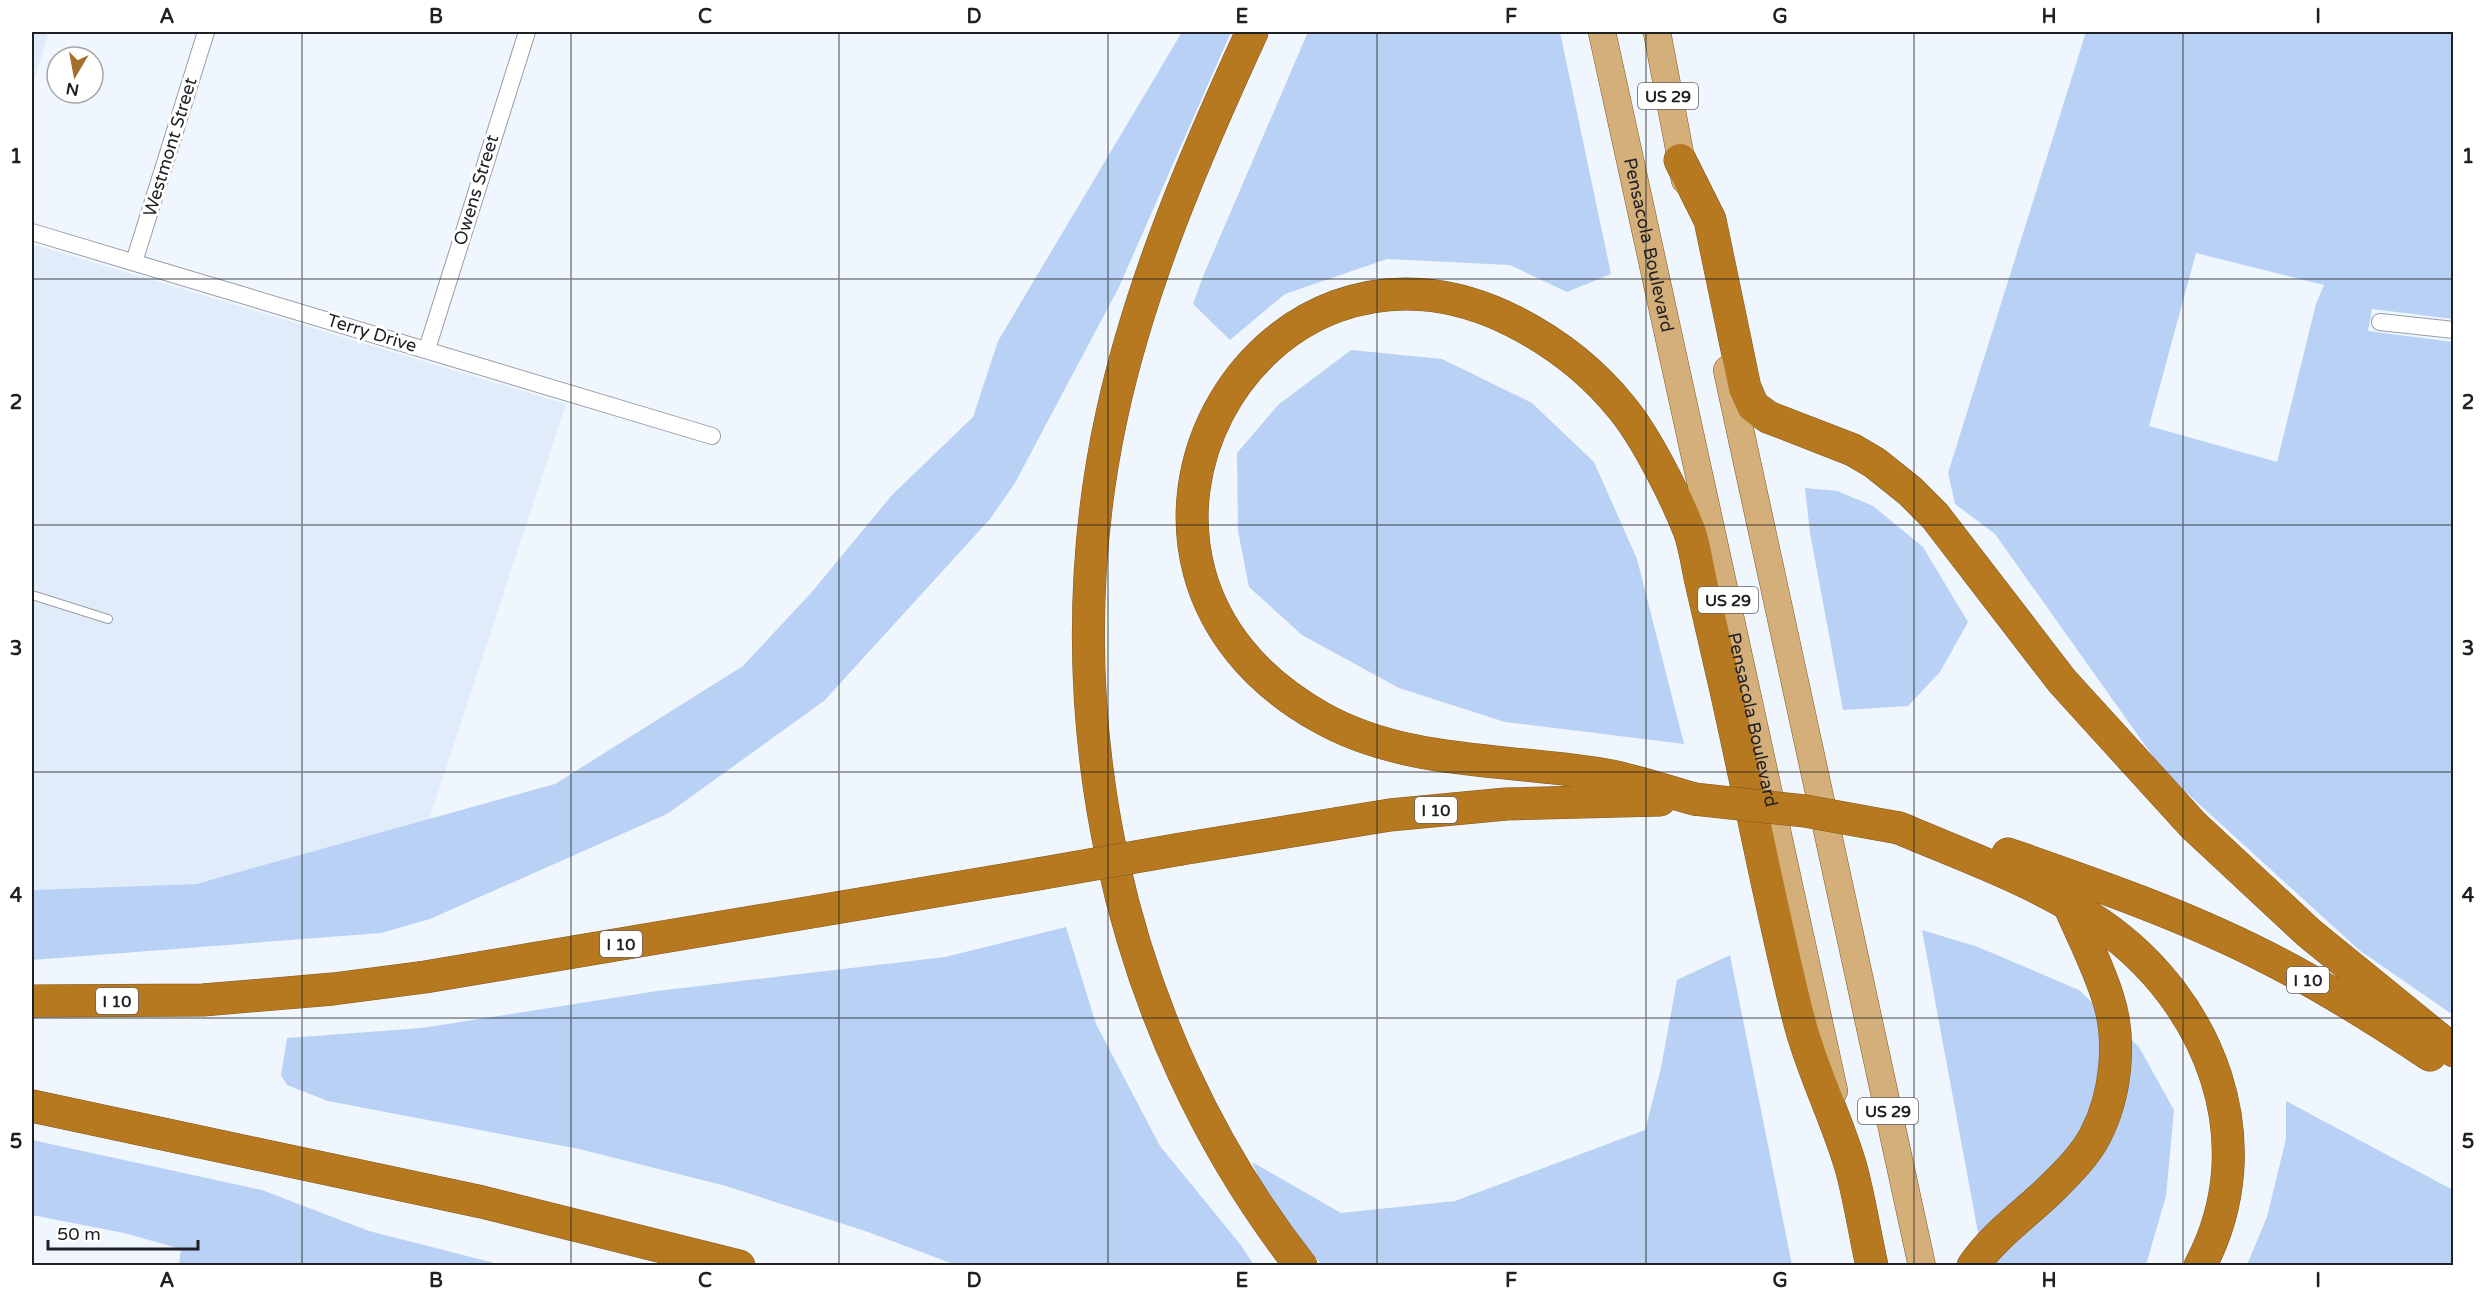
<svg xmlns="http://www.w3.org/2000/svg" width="2485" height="1297" viewBox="0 0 2485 1297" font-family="'Varela Round',sans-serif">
<rect width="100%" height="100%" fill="#f0f6fe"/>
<!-- built -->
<path fill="#e1ecfb" d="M32 32H49L32 87Z
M32 244 566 404 429 820 196 884 32 890Z"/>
<!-- green -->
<path fill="#b8d1f4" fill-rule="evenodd" d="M1182 32H1231L1119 287 1015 483 990 519 824 701 667 814 430 919 381 933 32 960V890L196 884 555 784 743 666 811 593 892 495 973 417 998 341Z
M1308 32H1560L1611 274 1567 292 1510 265 1387 259 1285 294 1230 340 1193 304 1204 274Z
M2086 32H2453V319L2372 309 2368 331 2453 342V1015L2359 950 2164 772 1995 534 1955 504 1948 473ZM2196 253 2324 285 2316 304 2277 462 2149 426Z
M1351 350 1442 359 1532 403 1594 462 1637 559 1684 744 1505 722 1399 688 1302 635 1249 587 1238 531 1237 453 1278 405Z
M1805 488 1837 491 1873 506 1923 547 1968 622 1940 672 1908 706 1843 710 1810 533Z
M1066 927 1096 1024 1160 1146 1240 1244 1254 1265H956L868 1232 726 1186 579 1149 328 1101 287 1085 281 1075 287 1038 422 1028 657 991 945 957Z
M1922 930 1978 947 2079 990 2139 1047 2174 1110 2166 1196 2146 1265H1984Z
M1730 955 1792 1265H1322C1288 1230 1271 1207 1252 1162L1341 1213 1455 1201 1645 1130 1661 1068 1677 980Z
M2286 1101 2453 1190V1265H2247L2267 1217 2286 1139Z
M32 1140 262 1190 369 1231 502 1265H179L181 1249 124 1233 32 1215Z"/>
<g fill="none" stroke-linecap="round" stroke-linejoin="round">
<!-- lane casing -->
<g stroke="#989da5" stroke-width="10">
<path id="lane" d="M32 595 108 619"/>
</g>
<!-- street casing -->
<g stroke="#989da5" stroke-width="18">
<path id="street" d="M32 232 712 436
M134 262 206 32
M2380 322 2454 330
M427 349 527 32"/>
</g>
<!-- primary casing -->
<g stroke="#815a21" stroke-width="28">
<g id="primary">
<path id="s1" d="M1602 32 1834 1091"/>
<path d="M1657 32 1685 180"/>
<path d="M1727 370 1922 1266"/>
</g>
</g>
<!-- highway casing -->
<g stroke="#815a21" stroke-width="33">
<path id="highway" d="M1252 32C1196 154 1141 281 1112 414 1048 706 1115 1029 1301 1266
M1680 160 1710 220 1745 388 1753 406 1768 417 1853 450 1875 463 1910 491 1935 516 2062 681 2193 825 2309 933 2454 1051
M1694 799C1667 791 1639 782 1611 776 1515 758 1408 767 1320 717 1048 564 1256 189 1515 322 1556 343 1593 372 1622 408 1646 437 1675 495 1689 530 1695 546 1697 565 1701 582 1709 617 1717 651 1725 686 1750 797 1771 910 1799 1020 1812 1072 1838 1120 1852 1171 1860 1202 1865 1234 1872 1266
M1899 828C1967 857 2039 882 2100 924 2210 1000 2266 1142 2200 1266
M1181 849 1390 815 1506 804 1660 800
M2008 854C2094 884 2181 914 2262 955 2320 984 2376 1019 2430 1055
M32 1001 203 1000 333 989 425 977 1038 874
M32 1106 482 1202 739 1266
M1973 1266C1995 1234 2027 1213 2054 1186 2069 1171 2085 1155 2095 1136 2116 1096 2122 1041 2108 998 2098 966 2082 935 2069 905"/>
</g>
<!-- lane -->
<use href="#lane" stroke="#fff" stroke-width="8"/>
<!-- street -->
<use href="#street" stroke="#fff" stroke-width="16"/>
<!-- primary -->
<use href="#primary" stroke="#d4af79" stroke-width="27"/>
<!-- highway -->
<use href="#highway" stroke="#b77920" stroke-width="32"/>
<!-- highway-bridge casing -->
<g stroke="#815a21" stroke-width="33" stroke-linecap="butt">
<path id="highway-bridge" d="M1694 799 1805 811 1899 828
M1038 874 1181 849"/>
</g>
<!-- highway-bridge -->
<use href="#highway-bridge" stroke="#b77920" stroke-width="32"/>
</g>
<!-- grid -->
<path fill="none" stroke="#1e2023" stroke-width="1.5" stroke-opacity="0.55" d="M302 32V1266M571 32V1266M839 32V1266M1108 32V1266M1377 32V1266M1646 32V1266M1914 32V1266M2183 32V1266M32 279H2454M32 525H2454M32 772H2454M32 1018H2454"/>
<g text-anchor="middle" stroke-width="6" stroke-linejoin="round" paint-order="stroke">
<!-- shield labels -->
<g fill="#fff" stroke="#626365" stroke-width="1.5">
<rect x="1638" y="83" width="60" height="26" rx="4.5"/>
<rect x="1698" y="587" width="60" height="26" rx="4.5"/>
<rect x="1415" y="797" width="42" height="26" rx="4.5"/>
<rect x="600" y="931" width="42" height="26" rx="4.5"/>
<rect x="2287" y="967" width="42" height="26" rx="4.5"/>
<rect x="96" y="988" width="42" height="26" rx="4.5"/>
<rect x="1858" y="1098" width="60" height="26" rx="4.5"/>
</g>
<g font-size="16" font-weight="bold" fill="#1e2023">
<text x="1668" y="102">US 29</text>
<text x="1728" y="606">US 29</text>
<text x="1436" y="816">I 10</text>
<text x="621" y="950">I 10</text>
<text x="2308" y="986">I 10</text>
<text x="117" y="1007">I 10</text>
<text x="1888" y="1117">US 29</text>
</g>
<!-- street labels -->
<g font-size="18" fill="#1e2023" stroke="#fff">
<text transform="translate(170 147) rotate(-73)" y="6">Westmont Street</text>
<text transform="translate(476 190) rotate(-73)" y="6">Owens Street</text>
<text dy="6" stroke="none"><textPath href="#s1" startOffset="218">Pensacola Boulevard</textPath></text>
<text transform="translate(372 333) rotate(17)" y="6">Terry Drive</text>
<text dy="6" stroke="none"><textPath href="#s1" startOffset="704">Pensacola Boulevard</textPath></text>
</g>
</g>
<!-- border -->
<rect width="2485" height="1297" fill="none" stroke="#ffffff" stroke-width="66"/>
<!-- north arrow -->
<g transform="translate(75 75) rotate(190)"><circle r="28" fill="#ffffff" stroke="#a5a6a7" stroke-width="1.5"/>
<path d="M0-4.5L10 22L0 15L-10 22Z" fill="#a46f28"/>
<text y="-9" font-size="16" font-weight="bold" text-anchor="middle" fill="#1e2023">N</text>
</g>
<!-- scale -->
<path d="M48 1240v9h150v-9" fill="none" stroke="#1e2023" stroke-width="3"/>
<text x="57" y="1240" font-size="18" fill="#1e2023" stroke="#ffffff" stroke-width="4.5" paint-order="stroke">50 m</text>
<rect x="33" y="33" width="2419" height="1231" fill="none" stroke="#1e2023" stroke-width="2"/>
<g font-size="20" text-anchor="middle" font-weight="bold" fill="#1e2023">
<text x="167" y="23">A</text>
<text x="436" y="23">B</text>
<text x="705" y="23">C</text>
<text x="974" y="23">D</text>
<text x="1242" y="23">E</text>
<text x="1511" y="23">F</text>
<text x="1780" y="23">G</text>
<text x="2049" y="23">H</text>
<text x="2318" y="23">I</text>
<text x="16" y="163">1</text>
<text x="2468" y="163">1</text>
<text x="16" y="409">2</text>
<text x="2468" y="409">2</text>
<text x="16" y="655">3</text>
<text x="2468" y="655">3</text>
<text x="16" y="902">4</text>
<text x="2468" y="902">4</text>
<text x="16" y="1148">5</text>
<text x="2468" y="1148">5</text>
<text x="167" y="1287">A</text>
<text x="436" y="1287">B</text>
<text x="705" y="1287">C</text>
<text x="974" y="1287">D</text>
<text x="1242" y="1287">E</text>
<text x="1511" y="1287">F</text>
<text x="1780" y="1287">G</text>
<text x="2049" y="1287">H</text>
<text x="2318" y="1287">I</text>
</g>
</svg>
